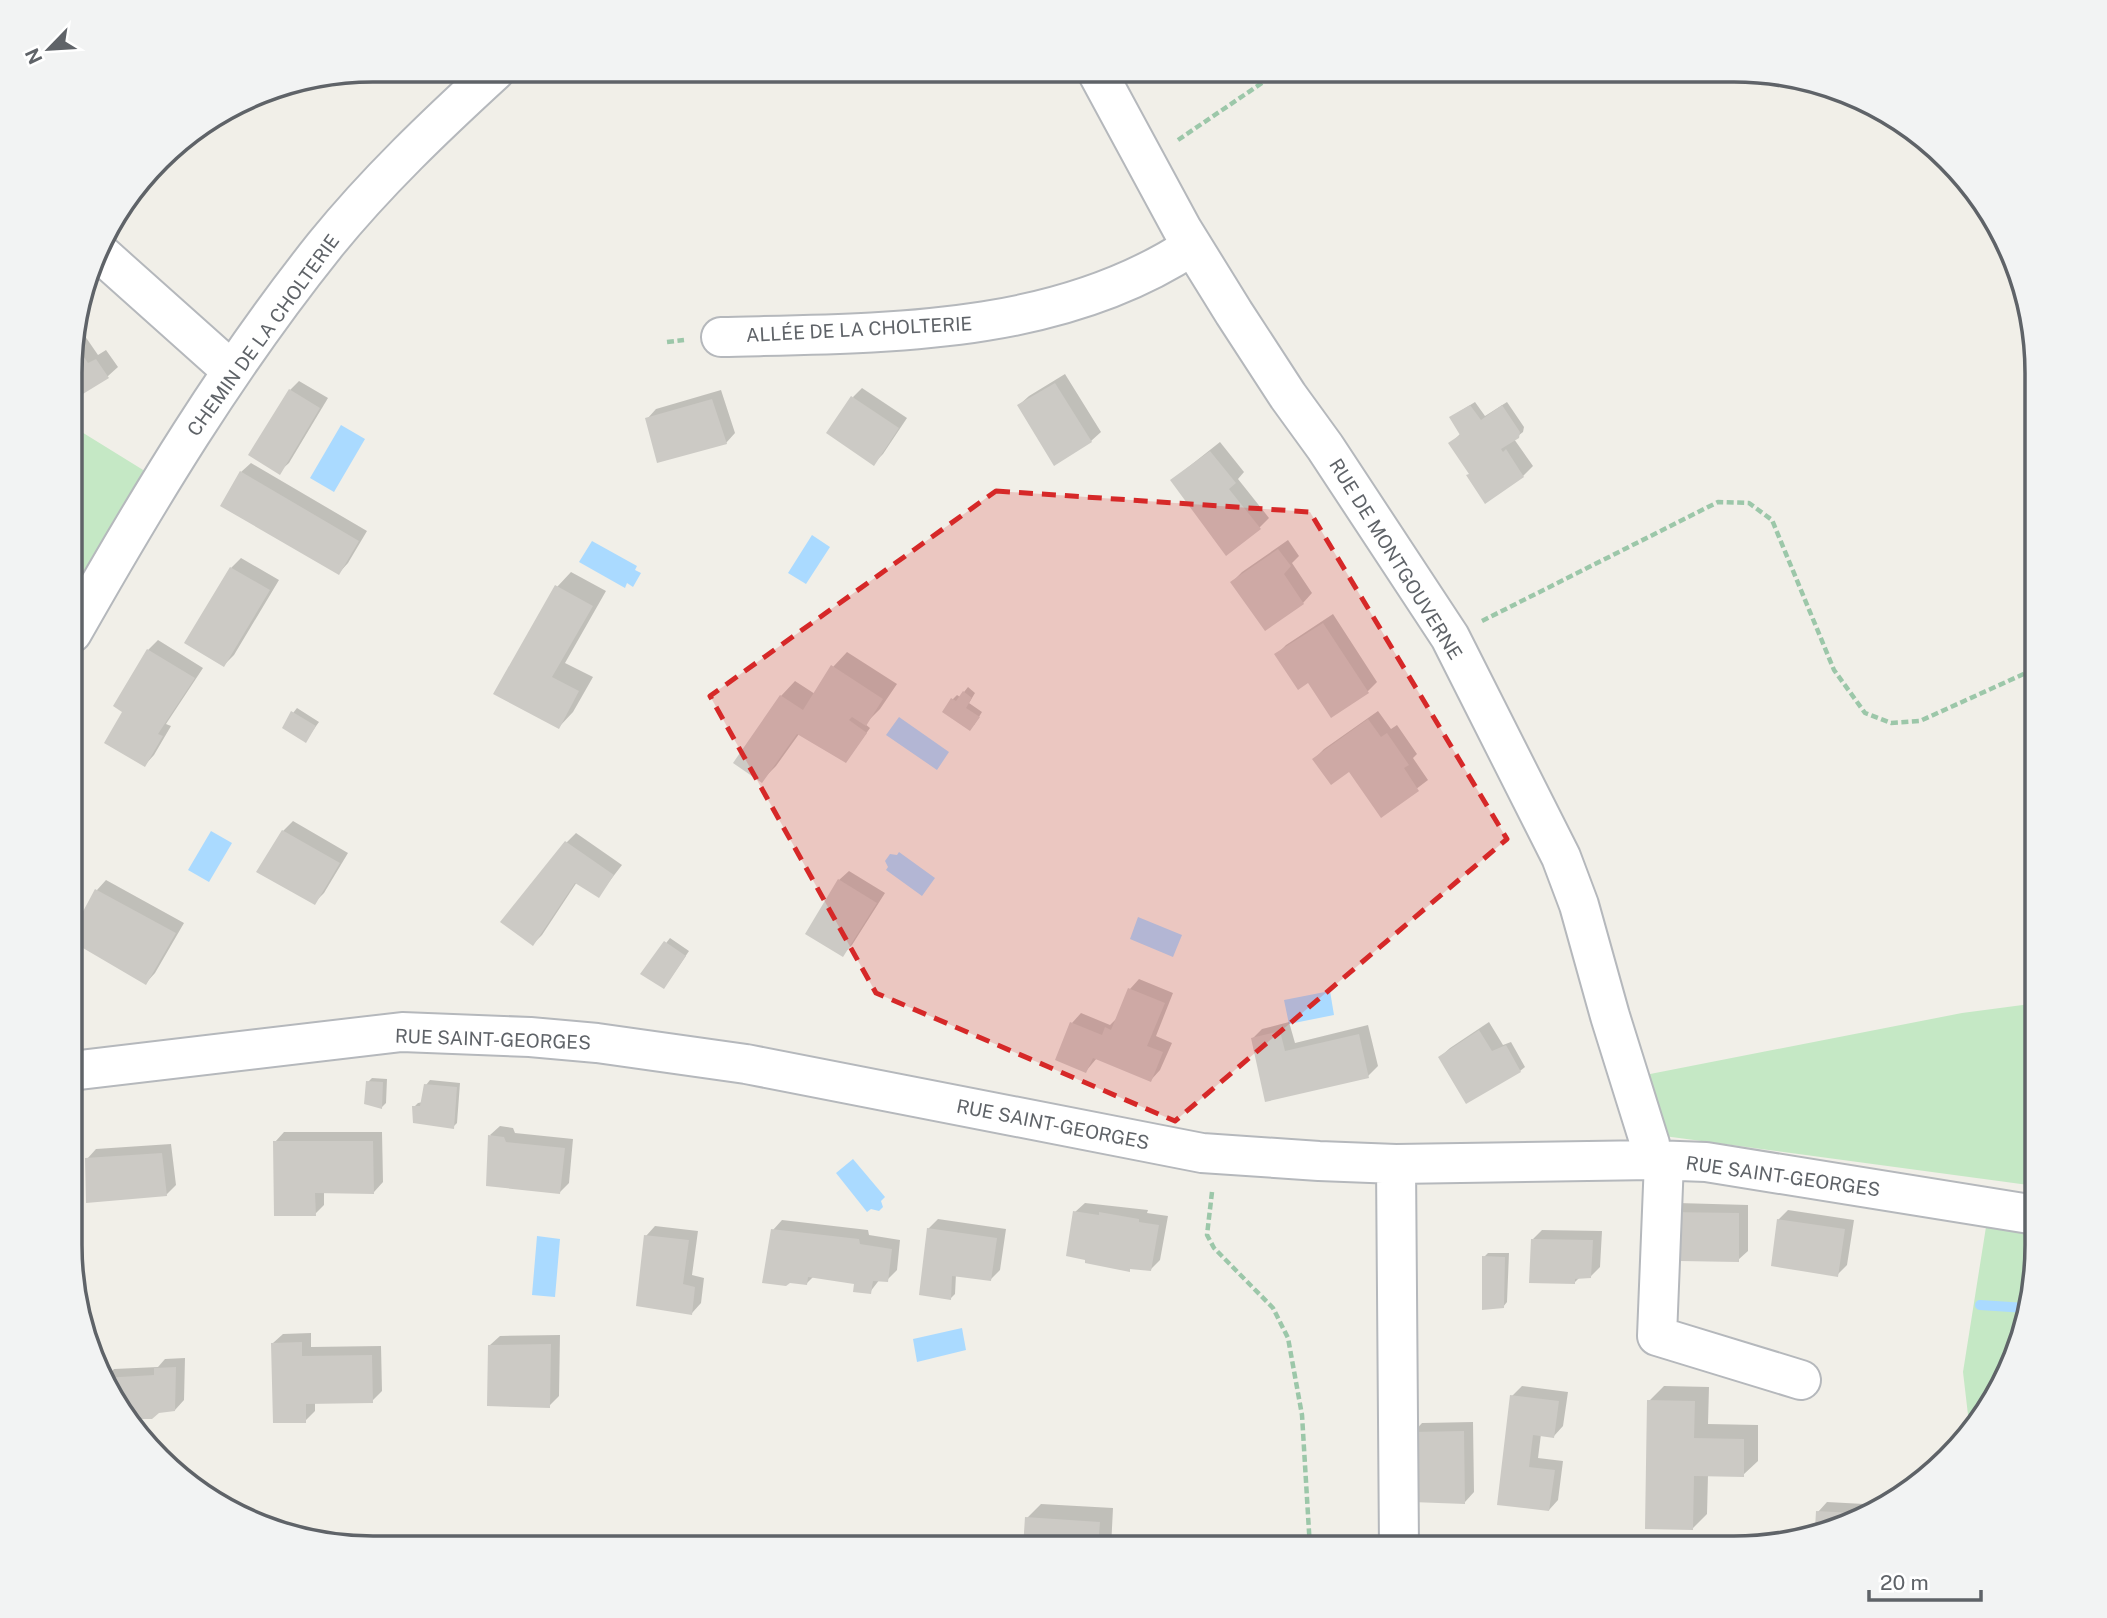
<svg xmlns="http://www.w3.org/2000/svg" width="2107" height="1618" viewBox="0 0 2107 1618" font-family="'Public Sans',sans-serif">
<rect width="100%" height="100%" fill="#f1efe8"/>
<!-- green -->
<path fill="#c5e8c5" d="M72 426 148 473 72 607Z
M2037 1003 2036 1186 1664 1136 1645 1075 1962 1013Z
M1989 1208 2036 1215V1265L2014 1361 1970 1432 1963 1372Z"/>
<!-- water -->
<path fill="#aadaff" d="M341 425 365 439 334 492 310 478Z
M812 535 830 547 806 584 788 573Z
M592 541 637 566 635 570 641 573 633 587 627 583 625 588 579 562Z
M899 717 949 752 937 770 886 735Z
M211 831 232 843 209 882 188 870Z
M899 852 935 878 922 896 886 870 888 867 885 861 890 854 897 855Z
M1138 917 1182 935 1173 957 1130 939Z
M1330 991 1334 1015 1289 1024 1284 1000Z
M853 1159 885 1197 881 1201 883 1207 879 1211 871 1209 867 1212 836 1173Z
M537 1236 560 1239 555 1297 532 1295Z
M962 1328 966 1350 917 1362 913 1339Z
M1708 1536 1753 1537 1752 1544 1734 1548H1708Z"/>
<!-- shadow -->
<path fill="#0003" d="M76 323 98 355 106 350 118 367 108 376 73 398V333Z
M1065 374 1101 432 1091 441 1019 405 1029 396Z
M299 381 328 398 289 463 279 472 290 390Z
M862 388 907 418 883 454 874 463 853 397Z
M721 390 735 433 726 443 647 419 656 409Z
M1475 402 1485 416 1507 402 1524 427 1523 432 1514 439 1533 466 1523 476 1471 473 1451 443 1461 433 1451 417Z
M1220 442 1244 472 1238 479 1269 518 1259 528 1172 480Z
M251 463 367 531 348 563 339 573 241 472Z
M1288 540 1299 556 1292 563 1312 593 1303 603 1232 582 1242 572Z
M241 558 279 580 234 655 224 665 187 642 231 568Z
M571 572 606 591 565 663 593 677 573 712 559 727 496 693 557 587Z
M1333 614 1377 682 1368 691 1331 715 1308 681 1276 655 1286 645Z
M158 640 203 668 166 724 171 726 154 755 145 765 125 711 115 705 148 650Z
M847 652 897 684 880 709 865 724 870 728 850 756 799 734 776 766 761 781 781 696 795 681 815 694 833 667Z
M968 687 975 693 969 703 982 712 974 725 944 712 953 699 957 695 960 697Z
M297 708 319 722 306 740 293 713Z
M1378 711 1391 729 1397 725 1417 754 1413 758 1428 780 1382 815 1350 770 1314 759 1324 749Z
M293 821 348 853 324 893 314 903 283 831Z
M576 833 622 865 598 896 577 882 542 935 533 944 566 843Z
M849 871 885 893 852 945 842 955 839 880Z
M106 880 184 923 155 973 146 983 71 938 97 890Z
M670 938 689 951 668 982 643 973Z
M1139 979 1173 993 1156 1036 1172 1043 1160 1070 1151 1080 1097 1058 1086 1071 1072 1023 1081 1013 1110 1025 1116 1019 1130 989Z
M1289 1022 1295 1043 1368 1025 1378 1066 1368 1076 1266 1100 1253 1038 1262 1029Z
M1489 1022 1503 1045 1511 1042 1525 1067 1520 1071 1440 1057 1450 1048Z
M372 1078 387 1079 386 1103 382 1107 368 1082Z
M430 1080 460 1083 457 1123 453 1127 414 1107 418 1103 423 1102 426 1085Z
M500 1126 513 1128 515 1133 573 1139 569 1183 560 1192 490 1135Z
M284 1132H382L383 1182 374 1192H324V1205L315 1214 275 1142Z
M171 1144 176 1185 166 1195 87 1159 96 1149Z
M1085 1203 1148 1210 1147 1213 1168 1216 1160 1260 1151 1269 1132 1267 1129 1270 1075 1212Z
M1678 1203 1748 1205V1251L1738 1260 1670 1251Z
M1788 1210 1854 1220 1847 1265 1837 1275 1778 1220Z
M938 1219 1006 1229 1000 1270 991 1279 956 1274 955 1294 951 1298 928 1229Z
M782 1220 868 1230 869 1235 900 1240 897 1270 887 1280 880 1279 870 1292 857 1283 814 1276 807 1283 773 1230Z
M655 1226 698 1231 692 1275 704 1278 701 1303 692 1313 646 1236Z
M1542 1230 1602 1231 1600 1267 1590 1277H1580L1574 1283 1533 1239Z
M1488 1253H1509L1507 1302 1503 1307 1484 1257Z
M311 1333V1347L381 1346 382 1391 372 1401 315 1402V1411L305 1421 273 1343 283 1334Z
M560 1335 559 1396 549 1406 490 1345 500 1336Z
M185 1358 184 1400 175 1410 158 1411 152 1417 131 1418 105 1384V1379L114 1369 158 1367 165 1359Z
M1522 1386 1568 1392 1563 1426 1554 1436 1541 1434 1538 1458 1563 1461 1558 1500 1549 1510 1499 1504 1512 1396Z
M1664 1386 1709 1387 1708 1424 1758 1425V1461L1743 1475H1708L1707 1514 1692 1529 1649 1401Z
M1473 1422 1474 1492 1465 1502 1413 1433 1422 1423Z
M1827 1502 1883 1505 1868 1517 1817 1529 1818 1512Z
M1041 1504 1113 1508 1111 1548H1025L1027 1518Z"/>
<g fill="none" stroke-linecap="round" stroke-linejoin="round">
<!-- stream -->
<path stroke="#aadaff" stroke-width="10" d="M1980 1305 2026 1308"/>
</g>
<!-- building -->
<path fill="#cccac5" d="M73 341 88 363 96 359 109 378 73 400Z
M1055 383 1092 442 1054 466 1017 405Z
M289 389 320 408 280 475 248 455Z
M851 396 899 428 874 466 826 433Z
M712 399 727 444 657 463 645 418Z
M1470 405 1481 420 1502 405 1520 432 1519 438 1501 449 1503 452 1506 449 1524 477 1485 504 1466 475 1469 474 1448 443 1460 435 1449 417Z
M1210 451 1236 483 1229 489 1261 529 1226 556 1170 480Z
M240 471 359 541 339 575 220 506Z
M1278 549 1291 566 1284 574 1304 604 1265 631 1230 582Z
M230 567 270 590 224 667 184 643Z
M555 585 593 606 552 677 579 691 559 729 493 694Z
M1323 623 1369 693 1331 718 1308 683 1298 690 1274 654Z
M147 649 195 678 158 734 163 736 145 767 104 743 122 712 113 706Z
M831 665 883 699 866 726 852 717 849 720 867 733 846 763 797 734 762 783 733 763 780 695 803 710Z
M963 691 972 698 966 708 980 717 970 731 942 712 951 698 956 701Z
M291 711 316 726 306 743 282 728Z
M1368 719 1381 737 1387 733 1409 765 1404 768 1419 791 1381 818 1349 772 1331 785 1312 759Z
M282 830 340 863 315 905 256 872Z
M565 841 614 875 599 898 575 883 533 946 500 922Z
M838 879 877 903 843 957 805 934Z
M95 889 176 933 146 985 71 941V934Z
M664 941 686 956 664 989 640 974Z
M1128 988 1165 1003 1147 1046 1163 1052 1151 1082 1093 1058 1086 1073 1055 1060 1070 1022 1102 1035 1105 1027 1111 1030Z
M1479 1030 1492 1051 1506 1045 1521 1072 1466 1104 1438 1057Z
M1280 1031 1285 1051 1359 1034 1369 1078 1265 1102 1251 1038Z
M366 1081 383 1082 382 1109 364 1104Z
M424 1084 457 1087 454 1129 413 1123 412 1106H420Z
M488 1135 504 1137 506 1142 565 1148 560 1194 486 1186Z
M273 1141H373L374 1194 315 1193 316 1216H274Z
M162 1153 167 1196 86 1203 85 1158Z
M1073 1211 1099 1215V1212L1139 1219V1222L1159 1225 1151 1271 1130 1269V1272L1085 1263V1260L1066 1256Z
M1667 1212 1739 1213V1262L1680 1261Z
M1777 1219 1845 1229 1838 1277 1771 1266Z
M927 1228 997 1238 991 1281 952 1276 951 1300 919 1295Z
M771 1229 859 1239 860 1244 892 1249 888 1282 873 1281 871 1294 853 1292 854 1284 808 1277 807 1285 790 1283 786 1286 762 1283Z
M644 1235 689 1240 683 1284 695 1287 692 1315 636 1306Z
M1531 1239 1593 1240 1591 1278 1575 1279V1284L1529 1283Z
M1482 1256 1505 1257 1504 1308 1482 1310Z
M302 1342V1356L372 1355 373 1403 306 1404V1423H273L271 1343Z
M551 1344 550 1408 487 1406 488 1345Z
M176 1367 175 1411 159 1413 152 1419H132L103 1382V1378L154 1375V1368Z
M1510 1395 1559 1401 1554 1438 1533 1435 1529 1467 1555 1470 1549 1511 1497 1505Z
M1647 1400 1695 1401 1694 1438 1744 1439V1477L1694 1476 1693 1530 1645 1529Z
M1464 1431 1465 1504 1412 1502 1411 1432Z
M1816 1511 1872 1514 1868 1517 1815 1529Z
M1025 1517 1100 1522 1098 1548H1023Z"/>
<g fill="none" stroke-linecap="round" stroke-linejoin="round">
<!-- minor casing -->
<g stroke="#b5b8bc" stroke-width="42">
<path id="minor" d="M1096 70 1182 229 1234 313 1288 396 1325 447 1450 637 1561 857 1579 905 1610 1016 1650 1144 1652 1160
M100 253 232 371
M721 337C880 333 1055 337 1192 246
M72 633C148 499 228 366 325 245 376 182 436 125 496 70
M71 1071 402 1032 530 1037 597 1043 746 1064 1202 1153 1319 1161 1396 1164 1652 1160 1706 1162 2036 1215
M1664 1161 1657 1336 1801 1380
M1396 1164 1399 1548"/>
</g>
<!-- path -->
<path stroke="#9cc7a9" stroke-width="4.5" stroke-dasharray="7 3.5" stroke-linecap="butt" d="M1178 140 1281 70
M667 342 684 340
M1482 621 1718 502 1749 503 1772 520 1834 670 1865 713 1891 723 1920 721 2037 668
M1212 1192 1207 1235 1214 1248 1273 1308 1288 1338 1302 1415 1310 1548"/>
<!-- minor -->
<use href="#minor" stroke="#fff" stroke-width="38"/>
</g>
<!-- marked area -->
<path fill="#d62828" fill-opacity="0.2" stroke="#d62828" stroke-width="5" stroke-dasharray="14 9" stroke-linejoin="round" d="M996 491 1310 512 1507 839 1175 1121 876 993 710 696Z"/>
<g text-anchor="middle" stroke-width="6" stroke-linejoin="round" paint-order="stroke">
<!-- street labels -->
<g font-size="19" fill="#5f6368" stroke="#fff">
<text transform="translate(859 329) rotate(-3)" y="7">ALLÉE DE LA CHOLTERIE</text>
<text transform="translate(263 335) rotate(-54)" y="7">CHEMIN DE LA CHOLTERIE</text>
<text transform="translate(1396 559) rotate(58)" y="7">RUE DE MONTGOUVERNE</text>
<text transform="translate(493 1039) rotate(2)" y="7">RUE SAINT-GEORGES</text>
<text transform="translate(1053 1124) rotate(11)" y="7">RUE SAINT-GEORGES</text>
<text transform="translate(1783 1176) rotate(8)" y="7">RUE SAINT-GEORGES</text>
</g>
</g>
<!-- crop -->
<path d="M0 0H2107V1618H0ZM373 82H1734A291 291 0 0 1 2025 373V1245A291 291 0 0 1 1734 1536H373A291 291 0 0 1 82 1245V373A291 291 0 0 1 373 82Z" fill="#f2f3f3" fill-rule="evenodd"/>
<path fill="none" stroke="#5f6368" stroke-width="3.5" d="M373 82H1734A291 291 0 0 1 2025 373V1245A291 291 0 0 1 1734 1536H373A291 291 0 0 1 82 1245V373A291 291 0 0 1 373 82Z"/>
<!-- north arrow -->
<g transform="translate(49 49) rotate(245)" stroke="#ffffff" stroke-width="5" paint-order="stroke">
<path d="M0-5L12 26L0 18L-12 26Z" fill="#5f6368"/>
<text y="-10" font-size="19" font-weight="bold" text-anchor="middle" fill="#5f6368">N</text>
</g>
<!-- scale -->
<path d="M1869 1590v10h112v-10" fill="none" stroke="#5f6368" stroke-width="3.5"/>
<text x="1880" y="1590" font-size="21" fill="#5f6368" stroke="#ffffff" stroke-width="5" paint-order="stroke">20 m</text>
</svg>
